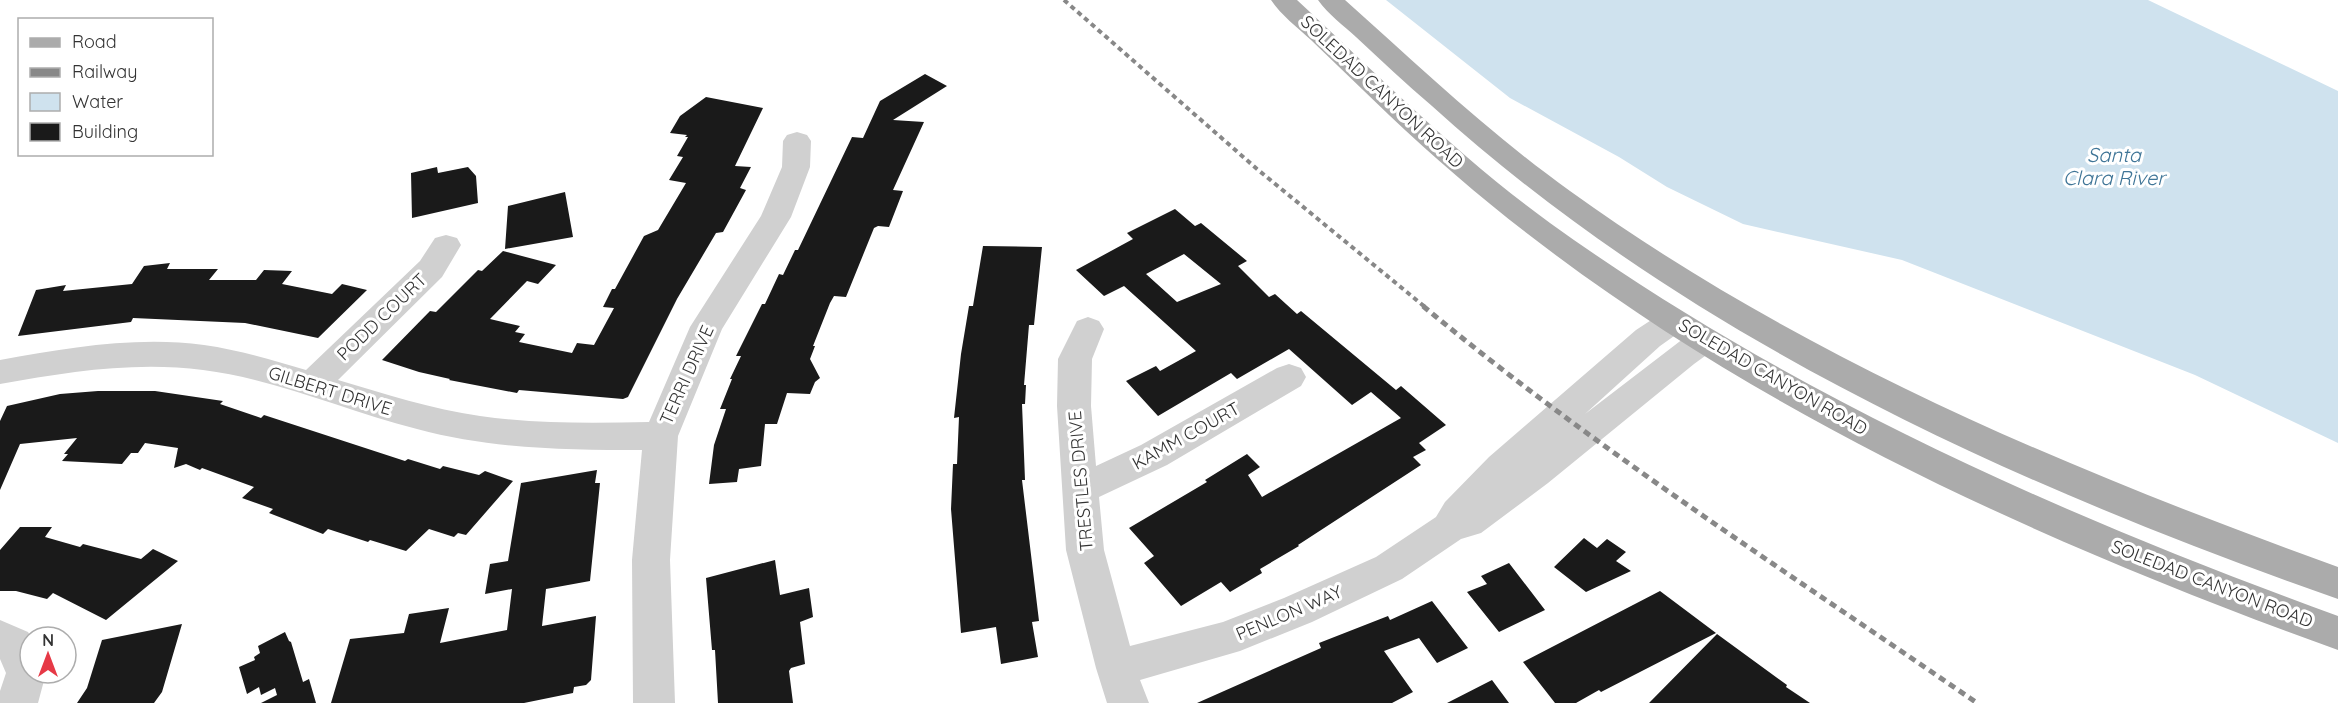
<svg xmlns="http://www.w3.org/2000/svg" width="2338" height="703" viewBox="0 0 2338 703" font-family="Quicksand,sans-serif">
<rect width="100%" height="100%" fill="#fff"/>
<!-- water -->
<path fill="#cfe2ee" d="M1386 0H2148L2338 91V443L2195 375 1902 260 1743 224 1667 187 1619 157 1510 98Z"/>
<!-- building -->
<path fill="#1a1a1a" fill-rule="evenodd" d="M925 74 947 86 893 120 924 122 893 190 903 191 889 227 878 226 874 228 846 297 834 296 830 303 813 346H815L810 359 820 378 815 382 810 394 787 393 777 424H765L761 466 739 469 737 482 709 484 714 445 726 409H720L732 379H730L741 356H736L762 304H765L779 274 783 275 795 250H798L852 137 863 138 880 101Z
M706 97 763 108 735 166 751 167 740 188 746 190 723 232 716 233 677 299 628 397 623 399 519 390 517 393 449 380 450 379 419 372 382 360 430 311 436 312 478 270 482 271 503 251 556 265 538 284 527 281 490 319 520 326 515 332 525 334 519 342 572 353 577 343 594 345 614 308 603 307 612 289H615L644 236 658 230 686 183 669 180 683 157 677 156 688 137H685L687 135 670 133 680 116Z
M437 167 438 173 468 167 476 176 478 203 412 218 411 173Z
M565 192 573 237 505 249 508 206Z
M1175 209 1195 226 1201 223 1247 261 1238 266 1269 297 1275 294 1297 314 1301 311 1396 390 1401 386 1446 425 1419 443 1426 450 1413 457 1421 465 1298 545 1299 546 1260 569 1262 573 1230 592 1221 582 1181 606 1144 563 1154 556 1129 528 1207 482 1205 480 1247 454 1260 467 1248 475 1262 497 1401 418 1371 392 1352 405 1289 349 1237 379 1231 373 1158 416 1126 381 1156 366 1160 371 1196 351 1124 286 1104 296 1076 270 1133 239 1127 233ZM1184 254 1221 284 1177 302 1146 274Z
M983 246 1042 247 1034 325H1029L1024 385H1026L1025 404H1022L1025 480H1022L1039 621 1032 622 1038 657 1001 664 996 627 961 633 951 509 953 464H957L959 417 954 418 961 354 969 306H973Z
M170 263 167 269H218L209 280H256L264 270 292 271 282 284 332 294 342 284 367 290 318 338 245 323 133 318 131 322 18 336 36 290 66 285 63 291 132 284 144 266Z
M98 391H155L223 401 220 404 261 418 264 415 405 461 408 459 440 469 443 466 479 475 485 471 513 481 466 535 458 533 454 537 429 529 406 551 370 540 368 542 328 529 323 534 269 513 273 509 242 498 254 487 202 468 200 470 186 464 174 468 178 448 145 443 138 453H131L122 464 62 461 68 454H64L77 438 20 444 0 490V421L7 406 60 394Z
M597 470 595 483H600L590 581 546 589 542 626 596 616 591 680 586 685 574 687 573 693 524 703H331L350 639 404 633 409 614 449 608 440 643 507 630 512 589 485 594 490 564 508 561 521 483Z
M20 527H52L45 537 80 547 83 544 141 559 153 549 178 561 106 620 53 593 47 599 16 591H0V550Z
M1584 538 1597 548 1607 539 1626 552 1616 561 1631 571 1586 592 1554 567Z
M775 560 780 595 809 588 813 617 800 622 805 664 791 668 789 671 793 703H718L715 650H712L706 578Z
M1509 563 1545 610 1499 632 1467 592 1487 584 1481 576Z
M1660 591 1716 633 1601 692 1599 690 1576 703H1555L1523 662Z
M1432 601 1468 648 1437 663 1419 638 1384 651 1413 692 1392 703H1197L1321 648 1319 643 1388 616 1390 620Z
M182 624 162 692 154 703H77L87 688 102 640Z
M285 632 289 641 291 642 303 682 309 679 316 703H261L277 695 275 688 261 695 259 687 247 694 239 667 255 660 254 657 260 653 258 646Z
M1717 634 1787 685 1786 687 1810 703H1649Z
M1492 680 1509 703H1447Z"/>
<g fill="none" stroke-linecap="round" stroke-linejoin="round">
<!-- minor -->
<path fill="#d0d0d0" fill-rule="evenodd" d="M797 132 807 135 811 141 810 167 791 217 722 329 678 436 670 560 675 703H633L632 560 642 450C566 450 491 449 417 429 346 411 276 379 203 370 135 361 67 372 0 384V360C67 348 136 336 204 345 239 350 273 360 306 370L420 261 435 238 446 235 457 238 461 245 442 277 338 380C385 394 432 409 480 416 536 424 593 423 649 422L690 327 761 216 782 167 783 141 787 135Z
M1673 309 1684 313 1689 321 1684 329 1660 346 1585 414 1692 332 1704 328 1716 332 1720 340 1716 348 1694 364 1548 483 1481 533 1461 539 1402 579 1312 622 1240 651 1140 680 1149 703H1107L1096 668 1066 550 1057 406 1058 359 1077 321 1088 317 1099 321 1104 329 1092 359 1091 406 1096 466 1141 445 1277 368 1289 364 1301 368 1306 377 1301 386 1167 465 1099 497 1104 550 1130 646 1223 622 1284 598 1376 557 1436 517 1445 502 1489 457 1636 330 1662 313Z
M0 620 28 632 31 637 30 673H46L38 703H0V691L6 673 0 659Z"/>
<!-- major -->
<path fill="#ababab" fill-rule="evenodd" d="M1271 0H1297C1379 76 1459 157 1550 223 1791 396 2061 515 2338 616V650C1995 526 1656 369 1389 115 1363 90 1337 65 1311 40 1298 28 1281 15 1271 0Z
M1318 0H1345C1418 65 1490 134 1570 191 1803 359 2070 470 2338 567V599C2014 485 1689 339 1432 106 1406 84 1381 60 1356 37 1344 26 1328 14 1318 0Z"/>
<!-- rail-far1 -->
<path stroke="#888" stroke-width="4" stroke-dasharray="5 4" stroke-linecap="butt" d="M1064 0 1257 169 1425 307"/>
<!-- rail -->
<path stroke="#888" stroke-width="5" stroke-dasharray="7 5" stroke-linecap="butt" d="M1423 306C1598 451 1790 574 1977 703"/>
</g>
<g text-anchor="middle" stroke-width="6" stroke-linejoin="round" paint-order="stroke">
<!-- street labels -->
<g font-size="18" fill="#333" stroke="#fff">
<text transform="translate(1382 92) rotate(43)" y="6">SOLEDAD CANYON ROAD</text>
<text transform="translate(382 317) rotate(-44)" y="6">PODD COURT</text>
<text transform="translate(687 375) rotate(-66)" y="6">TERRI DRIVE</text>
<text transform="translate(1773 377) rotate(30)" y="6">SOLEDAD CANYON ROAD</text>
<text transform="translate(330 391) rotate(17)" y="6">GILBERT DRIVE</text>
<text transform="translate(1186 436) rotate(-29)" y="6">KAMM COURT</text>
<text transform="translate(1081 481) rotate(-95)" y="6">TRESTLES DRIVE</text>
<text transform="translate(2212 584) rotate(21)" y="6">SOLEDAD CANYON ROAD</text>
<text transform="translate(1289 613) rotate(-23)" y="6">PENLON WAY</text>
</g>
<!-- water labels -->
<g font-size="20" font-style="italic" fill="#3f7597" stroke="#fff">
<text x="2114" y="162">Santa<tspan x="2114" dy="23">Clara River</tspan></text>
</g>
</g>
<!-- legend -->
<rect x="18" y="18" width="195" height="138" fill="#ffffff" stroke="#adadad" stroke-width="1.5"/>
<rect x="30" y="38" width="30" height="9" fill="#ababab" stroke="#adadad" stroke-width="1.5"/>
<text x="72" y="48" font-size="18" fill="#333333">Road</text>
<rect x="30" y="68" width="30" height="9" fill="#888888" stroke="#adadad" stroke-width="1.5"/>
<text x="72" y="78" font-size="18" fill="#333333">Railway</text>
<rect x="30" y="93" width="30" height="18" fill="#cfe2ee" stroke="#adadad" stroke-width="1.5"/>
<text x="72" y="108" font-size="18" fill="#333333">Water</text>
<rect x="30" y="123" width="30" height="18" fill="#1a1a1a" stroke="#adadad" stroke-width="1.5"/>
<text x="72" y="138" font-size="18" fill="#333333">Building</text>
<!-- north arrow -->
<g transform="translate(48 655)"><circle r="28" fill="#ffffff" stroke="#adadad" stroke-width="1.5"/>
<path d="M0-4.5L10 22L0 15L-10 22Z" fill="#e63946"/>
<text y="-9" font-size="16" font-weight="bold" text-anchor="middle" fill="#333333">N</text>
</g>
</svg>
